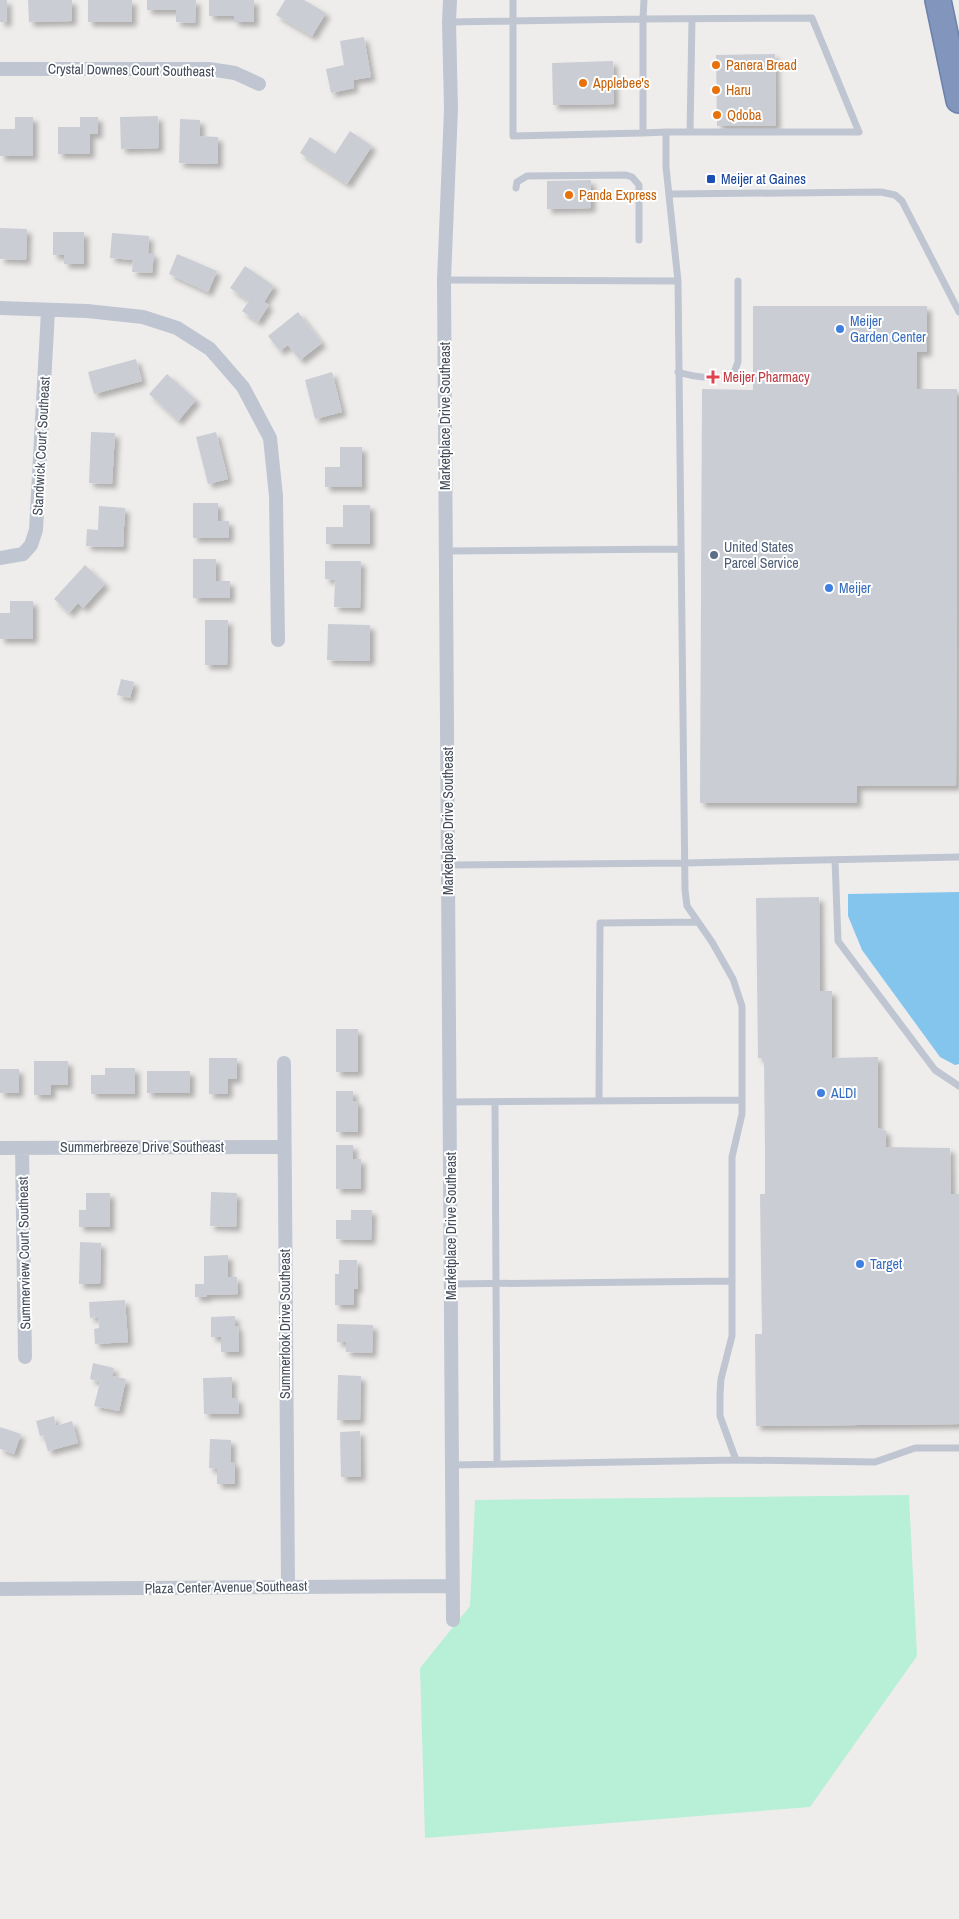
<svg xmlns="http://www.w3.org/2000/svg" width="959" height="1919" viewBox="0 0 959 1919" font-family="'Archivo Narrow',sans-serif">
<defs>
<filter id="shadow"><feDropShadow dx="4.5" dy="4.5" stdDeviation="2.5" flood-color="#0004"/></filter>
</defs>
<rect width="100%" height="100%" fill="#efedec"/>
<!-- green -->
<path fill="#b8efd7" d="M909 1495 917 1656 810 1807 425 1838 420 1668 470 1606 475 1500Z"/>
<!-- water -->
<path fill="#84c5ee" d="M959 892V1064L955 1065 940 1057 862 950 848 916V894Z"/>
<!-- building -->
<path fill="#cbcdd5" filter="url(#shadow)" d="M0 0H7V22H0Z
M28 0H72V21L29 22Z
M88 0H132V22H88Z
M147 0H196L195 23 176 22V10H147Z
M209 0H254V22H234V16H209Z
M285 0H304L326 13 312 36 276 15Z
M364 37 371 77 353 80 354 88 331 93 326 69 344 65 340 41Z
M775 54 776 126H717L716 55Z
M613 61 614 104 553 105 552 63Z
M158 116 159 148 121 149 120 117Z
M15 117H33V156H0V129H15Z
M80 117H98V134H90V154H58V127H80Z
M180 119 200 120V136L218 137V164L179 163Z
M350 131 372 146 347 184 300 153 310 137 335 154Z
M591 180V208L547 209V181Z
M0 228 27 229 26 260 0 259Z
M53 232H84V264H64V255H53Z
M112 233 149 236 148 253H154L152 273 132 272 133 260 110 258Z
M177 254 217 271 208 292 169 274Z
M245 266 274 286 264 302 269 305 258 322 242 311 249 301 230 288Z
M753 306H927V352H917V389H957L956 786H857V803H700L702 389 753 390Z
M298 312 322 343 300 360 288 345 280 351 268 336Z
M136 359 142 381 94 394 88 372Z
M332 372 342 412 315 419 305 380Z
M167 374 196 400 178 421 149 394Z
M91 432 115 433 112 484 89 483Z
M216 432 228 479 208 484 196 437Z
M340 447H362V487H325V467H340Z
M193 503H218V521H229V538H193Z
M343 505H370V544H326V527H343Z
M99 506 125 508 123 547 86 546 87 529 98 530Z
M193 559H216V581H230V598H193Z
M325 561H361L360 608 334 607 335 580 325 579Z
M85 565 105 584 83 608 78 603 69 613 54 599Z
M10 601H33V639H0V613H10Z
M205 620H228L227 665H205Z
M328 624 370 625V661L327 660Z
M121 679 134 682 130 698 117 695Z
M819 897 820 991H832V1058L878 1057V1128L886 1131V1147L950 1148 951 1194H959V1424L756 1426 755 1334H762L760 1194H765V1149L764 1058H758L756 898Z
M336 1029H358V1072H336Z
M209 1058H237V1079H228V1094H209Z
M34 1061H68V1085H51V1095H34Z
M105 1068H135V1094H91V1075H105Z
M0 1069H19V1093H0Z
M147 1071H190V1093H147Z
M336 1091H353V1101H358V1132H336Z
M336 1145H353V1159H361V1189H336Z
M211 1192 237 1193 236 1227 210 1226Z
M86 1193H110V1227H79V1210H86Z
M351 1210H372L371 1240 336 1239V1220H351Z
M80 1242 101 1243 100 1284H79Z
M228 1255V1277H237L238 1294 207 1295V1297H195V1284H204V1256Z
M339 1260H357L358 1289H354V1305H335V1274H339Z
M125 1300 128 1342 95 1344 94 1329 99 1328 98 1317 90 1318 89 1302Z
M235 1316V1326H238L239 1352H221V1337H211V1317Z
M337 1324 373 1325 372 1353 346 1352V1342H337Z
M93 1363 114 1368 112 1376 126 1379 119 1411 94 1406 100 1382 90 1379Z
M338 1375 361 1376 360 1420H337Z
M232 1377V1398H238L239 1414H204L203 1378Z
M54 1416 56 1426 72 1421 78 1443 48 1451 43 1435 40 1436 36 1421Z
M0 1427 21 1434 14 1454 0 1449Z
M360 1431 361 1477H341L340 1432Z
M210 1439 231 1440V1462H235V1484H217V1469L209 1468Z"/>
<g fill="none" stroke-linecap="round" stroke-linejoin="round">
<!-- highway casing -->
<g stroke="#6d80a9" stroke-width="28">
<path id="highway" d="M938 0 959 100"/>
</g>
<!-- lane -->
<path stroke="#bfc6d2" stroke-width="7" d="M513 0V136L643 133
M644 0 643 19 812 18 859 132H666
M449 22 643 19V133L666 132V167L678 281 685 890 687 906 712 942 733 979 742 1006V1114L732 1157V1336L721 1379 720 1394V1416L736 1460 452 1465
M690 132 692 19
M516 188 517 182 527 176 626 175 632 177 639 185V240
M670 194 881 192 895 195 902 201 959 312
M444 280 678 281
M678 372C694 377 718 381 734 373L738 362V281
M446 551 680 549
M835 860 838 941 935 1070 959 1086
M448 865 684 863 959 857
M599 1101 600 923 698 922
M450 1102 742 1100
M495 1102 497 1464
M451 1284 732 1281
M736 1460 875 1462 915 1448H959"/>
<!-- street -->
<path stroke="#bfc6d2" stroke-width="14" d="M450 0 449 22 451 109 444 280 453 1620
M0 69H209L235 73 259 84
M0 308 87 311 143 317 177 328 210 349 243 387 270 438 276 496 278 640
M0 558 23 554 31 545 36 530 48 311
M284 1063 288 1586
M0 1148 284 1147
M22 1148 25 1357
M0 1589 453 1586"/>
<!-- highway -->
<use href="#highway" stroke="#8295bd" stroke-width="25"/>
</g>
<!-- markers -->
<g fill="#e8710a" stroke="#fff" stroke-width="2">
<circle cx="716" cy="65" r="5"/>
<circle cx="583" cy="83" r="5"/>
<circle cx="716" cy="90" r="5"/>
<circle cx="717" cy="115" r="5"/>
<circle cx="569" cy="195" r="5"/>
</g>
<rect fill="#1a4fb4" stroke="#fff" stroke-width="2" x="706" y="174" width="10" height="10" rx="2.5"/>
<g fill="#3f7fe0" stroke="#fff" stroke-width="2">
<circle cx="840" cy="329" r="5"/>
<circle cx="829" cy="588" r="5"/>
<circle cx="821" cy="1093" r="5"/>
<circle cx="860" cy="1264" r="5"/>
</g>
<path fill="#e0444e" stroke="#fff" stroke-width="2" d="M710.5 369.5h5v5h5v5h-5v5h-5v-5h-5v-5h5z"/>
<circle fill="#5c6f8a" stroke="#fff" stroke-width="2" cx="714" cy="555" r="5"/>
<g text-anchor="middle" stroke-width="4" stroke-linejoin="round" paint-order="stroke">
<!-- food labels -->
<g font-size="14" fill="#c56008" stroke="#fff" text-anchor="start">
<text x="726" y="70">Panera Bread</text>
<text x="593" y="88">Applebee's</text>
<text x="726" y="95">Haru</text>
<text x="727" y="120">Qdoba</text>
<text x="579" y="200">Panda Express</text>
</g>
<!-- street labels -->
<g font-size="14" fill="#444c5a" stroke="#fff">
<text transform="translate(131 70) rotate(1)" y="5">Crystal Downes Court Southeast</text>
<text transform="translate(445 416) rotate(-90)" y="5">Marketplace Drive Southeast</text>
<text transform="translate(41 446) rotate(-87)" y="5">Standwick Court Southeast</text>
<text transform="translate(448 821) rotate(-90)" y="5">Marketplace Drive Southeast</text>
<text x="142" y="1152">Summerbreeze Drive Southeast</text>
<text transform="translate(451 1226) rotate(-90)" y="5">Marketplace Drive Southeast</text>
<text transform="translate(24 1253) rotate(-91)" y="5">Summerview Court Southeast</text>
<text transform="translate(285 1324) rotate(-90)" y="5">Summerlook Drive Southeast</text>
<text transform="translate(226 1587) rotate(-1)" y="5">Plaza Center Avenue Southeast</text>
</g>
<!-- transit labels -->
<g font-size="14" fill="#164399" stroke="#fff" text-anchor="start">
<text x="721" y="184">Meijer at Gaines</text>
</g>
<!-- shop labels -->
<g font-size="14" fill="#366cbe" stroke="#fff" text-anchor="start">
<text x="850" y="326">Meijer<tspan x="850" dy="16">Garden Center</tspan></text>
<text x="839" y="593">Meijer</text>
<text x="831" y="1098">ALDI</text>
<text x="870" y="1269">Target</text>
</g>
<!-- health labels -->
<g font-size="14" fill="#be3a42" stroke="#fff" text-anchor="start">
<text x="723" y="382">Meijer Pharmacy</text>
</g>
<!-- service labels -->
<g font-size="14" fill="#4e5e75" stroke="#fff" text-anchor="start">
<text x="724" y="552">United States<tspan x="724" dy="16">Parcel Service</tspan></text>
</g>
</g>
</svg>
